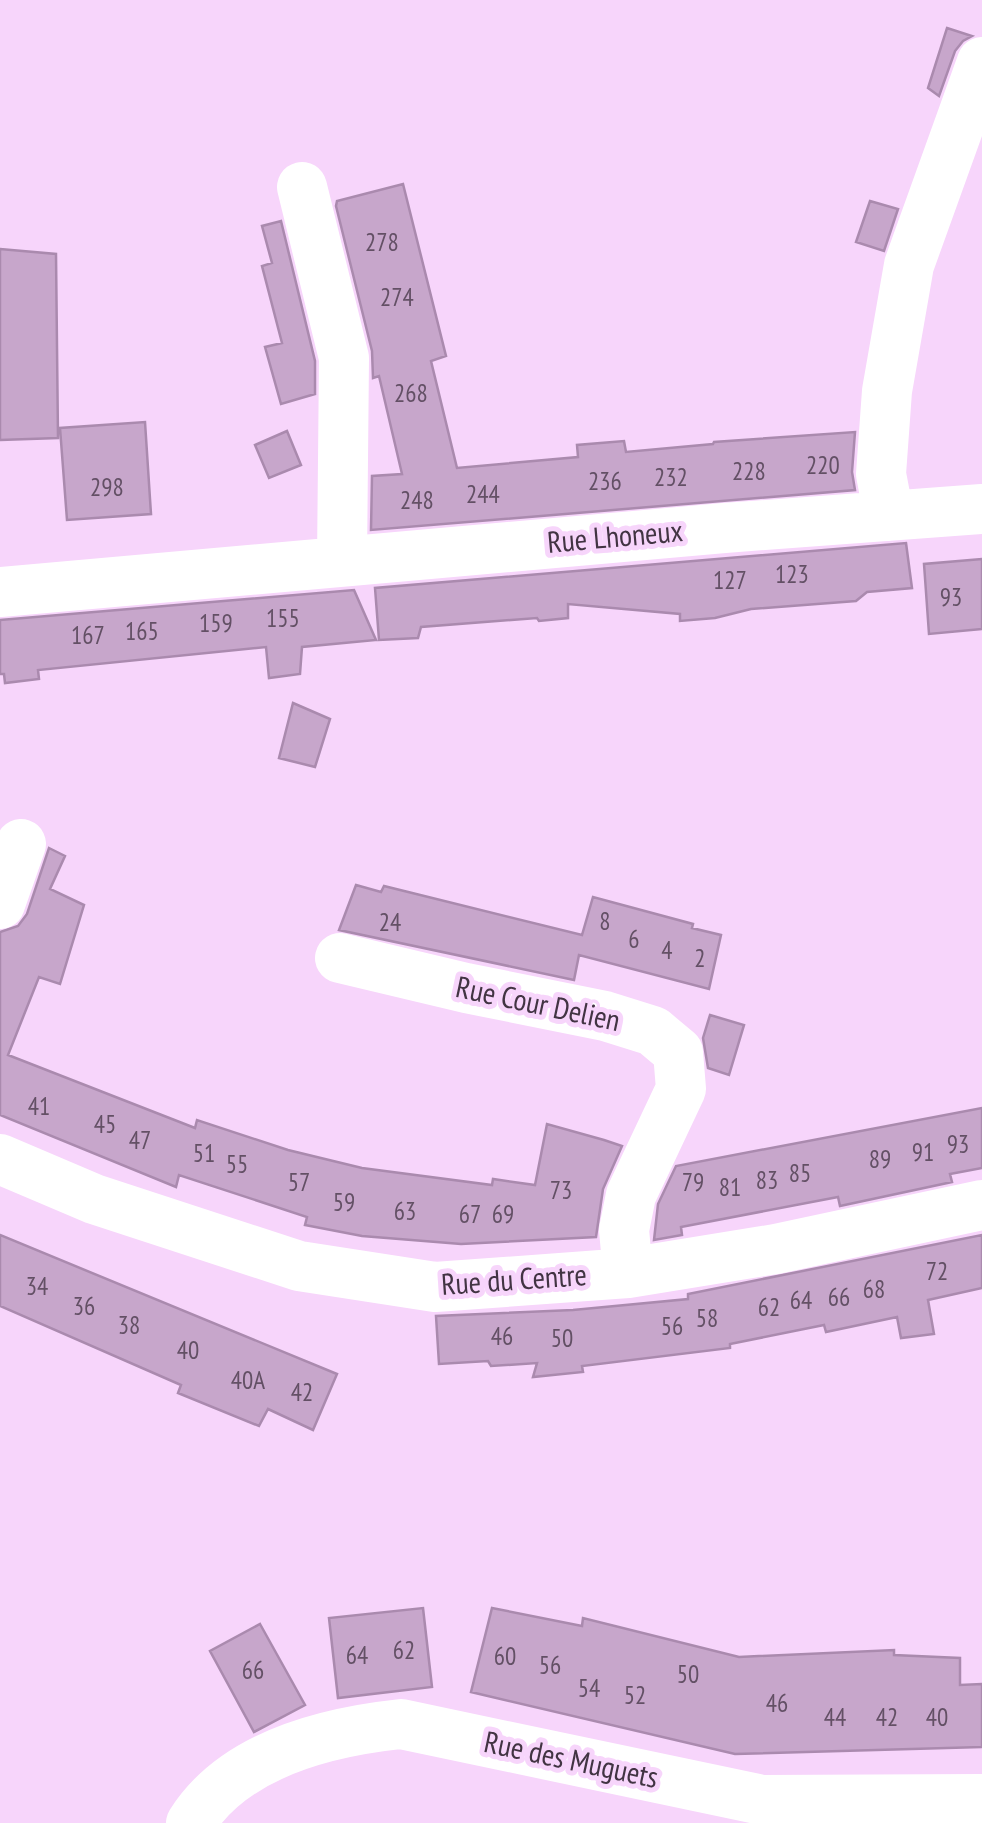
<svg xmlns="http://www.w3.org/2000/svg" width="982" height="1823" viewBox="0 0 982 1823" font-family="'PT Sans Narrow',sans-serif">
<rect width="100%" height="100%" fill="#f7d5fb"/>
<!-- building -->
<path fill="#c7a6cb" stroke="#aa8aae" stroke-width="2.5" d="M947 28 972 36 963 41 955 51 939 96 928 88Z
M403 184 446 356 431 361 457 468 578 457 577 445 624 441 626 452 713 444 714 442 855 432 852 472 855 490 371 530 372 476 402 474 379 376 373 378 372 351 336 206 337 201Z
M870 201 898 209 884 251 856 242Z
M281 221 315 361V394L281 404 265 347 282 343 262 266 272 263 262 226Z
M0 249 56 254 58 438 0 440Z
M145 422 151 514 67 520 60 428Z
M287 431 301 465 269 478 255 445Z
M906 543 912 588 867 592 856 601 751 609 715 618 680 621V614L568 604V618L539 621 537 618 421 627 418 638 379 640 375 588Z
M982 559V629L929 634 924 564Z
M354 590 376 640 302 647 300 674 269 678 266 647 38 670 39 679 5 683 4 674H0V620Z
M293 703 330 719 315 767 279 758Z
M49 848 65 856 50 889 84 905 60 984 39 977 8 1055 195 1128 197 1120 288 1150 362 1168 492 1185 493 1179 535 1185 547 1124 604 1140 622 1146 603 1189 596 1237 461 1244 362 1236 305 1225 307 1217 179 1175 176 1187 0 1115V932L18 926 27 914Z
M356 885 381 892 384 886 582 935 593 897 693 924 692 928 721 935 709 989 579 955 574 980 339 930Z
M710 1015 744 1025 729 1075 708 1068 703 1038Z
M982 1108V1168L950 1174 952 1182 840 1206 838 1197 681 1227 682 1235 654 1240 658 1204 676 1166Z
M0 1235 337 1374 313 1430 268 1409 259 1426 178 1393 181 1385 0 1306Z
M982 1235V1288L928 1300 934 1334 901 1338 897 1317 826 1332 824 1325 730 1344V1348L582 1366 583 1372 533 1377 537 1363 491 1366 488 1361 439 1364 436 1316 573 1310 688 1299V1294Z
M423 1608 432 1687 338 1698 329 1618Z
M492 1608 582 1626 583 1618 739 1657 894 1650V1655L960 1658V1685L982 1684V1747L735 1754 471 1692Z
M260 1624 305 1705 254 1732 210 1651Z"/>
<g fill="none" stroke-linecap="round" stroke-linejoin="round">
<!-- street -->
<path stroke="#fff" stroke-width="50" d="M302 187 344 358 342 561
M889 516 881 474 887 391 909 265 982 62
M0 592 724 528 982 509
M0 904 21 844
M340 958 466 988 605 1016 653 1031 678 1052 681 1089 631 1195 624 1230 628 1273
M0 1159 94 1199 299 1266 435 1287 628 1273 776 1249 982 1205
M191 1823C234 1755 326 1732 401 1724L762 1800 982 1799"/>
</g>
<g text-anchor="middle" stroke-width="10" stroke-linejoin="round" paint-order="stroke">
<!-- number labels -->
<g font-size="25" fill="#635065">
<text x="382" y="251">278</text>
<text x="397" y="306">274</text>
<text x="411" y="402">268</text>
<text x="823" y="474">220</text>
<text x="749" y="480">228</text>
<text x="671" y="486">232</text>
<text x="605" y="490">236</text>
<text x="107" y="496">298</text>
<text x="483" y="503">244</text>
<text x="417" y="509">248</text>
<text x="792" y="583">123</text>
<text x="730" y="589">127</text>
<text x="951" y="606">93</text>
<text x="283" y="627">155</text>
<text x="216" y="632">159</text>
<text x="142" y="640">165</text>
<text x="88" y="644">167</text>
<text x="605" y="930">8</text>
<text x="390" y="931">24</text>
<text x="634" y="948">6</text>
<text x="667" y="959">4</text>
<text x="700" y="967">2</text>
<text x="39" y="1115">41</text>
<text x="105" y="1133">45</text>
<text x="140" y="1149">47</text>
<text x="958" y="1153">93</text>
<text x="923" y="1161">91</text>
<text x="204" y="1162">51</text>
<text x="880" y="1168">89</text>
<text x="237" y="1173">55</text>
<text x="800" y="1182">85</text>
<text x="767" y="1189">83</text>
<text x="299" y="1191">57</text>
<text x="693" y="1191">79</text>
<text x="730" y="1196">81</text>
<text x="561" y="1199">73</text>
<text x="344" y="1211">59</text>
<text x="405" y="1220">63</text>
<text x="470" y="1223">67</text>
<text x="503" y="1223">69</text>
<text x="937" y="1280">72</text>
<text x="37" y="1295">34</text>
<text x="874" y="1298">68</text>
<text x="839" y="1306">66</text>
<text x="801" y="1309">64</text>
<text x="84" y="1315">36</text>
<text x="769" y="1316">62</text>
<text x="707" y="1327">58</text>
<text x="129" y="1334">38</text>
<text x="672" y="1335">56</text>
<text x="502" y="1345">46</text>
<text x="562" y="1347">50</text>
<text x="188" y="1359">40</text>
<text x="248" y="1389">40A</text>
<text x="302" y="1401">42</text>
<text x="404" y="1659">62</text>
<text x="357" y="1664">64</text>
<text x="505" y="1665">60</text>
<text x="550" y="1674">56</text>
<text x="253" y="1679">66</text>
<text x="688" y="1683">50</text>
<text x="589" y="1697">54</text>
<text x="635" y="1704">52</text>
<text x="777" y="1712">46</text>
<text x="835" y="1726">44</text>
<text x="887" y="1726">42</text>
<text x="937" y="1726">40</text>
</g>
<!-- street labels -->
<g font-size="30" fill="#423443" stroke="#f7d5fb">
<text transform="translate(615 537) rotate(-5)" y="10">Rue Lhoneux</text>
<text transform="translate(538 1004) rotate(12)" y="10">Rue Cour Delien</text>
<text transform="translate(514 1280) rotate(-4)" y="10">Rue du Centre</text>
<text transform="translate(571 1760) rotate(12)" y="10">Rue des Muguets</text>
</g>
</g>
</svg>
